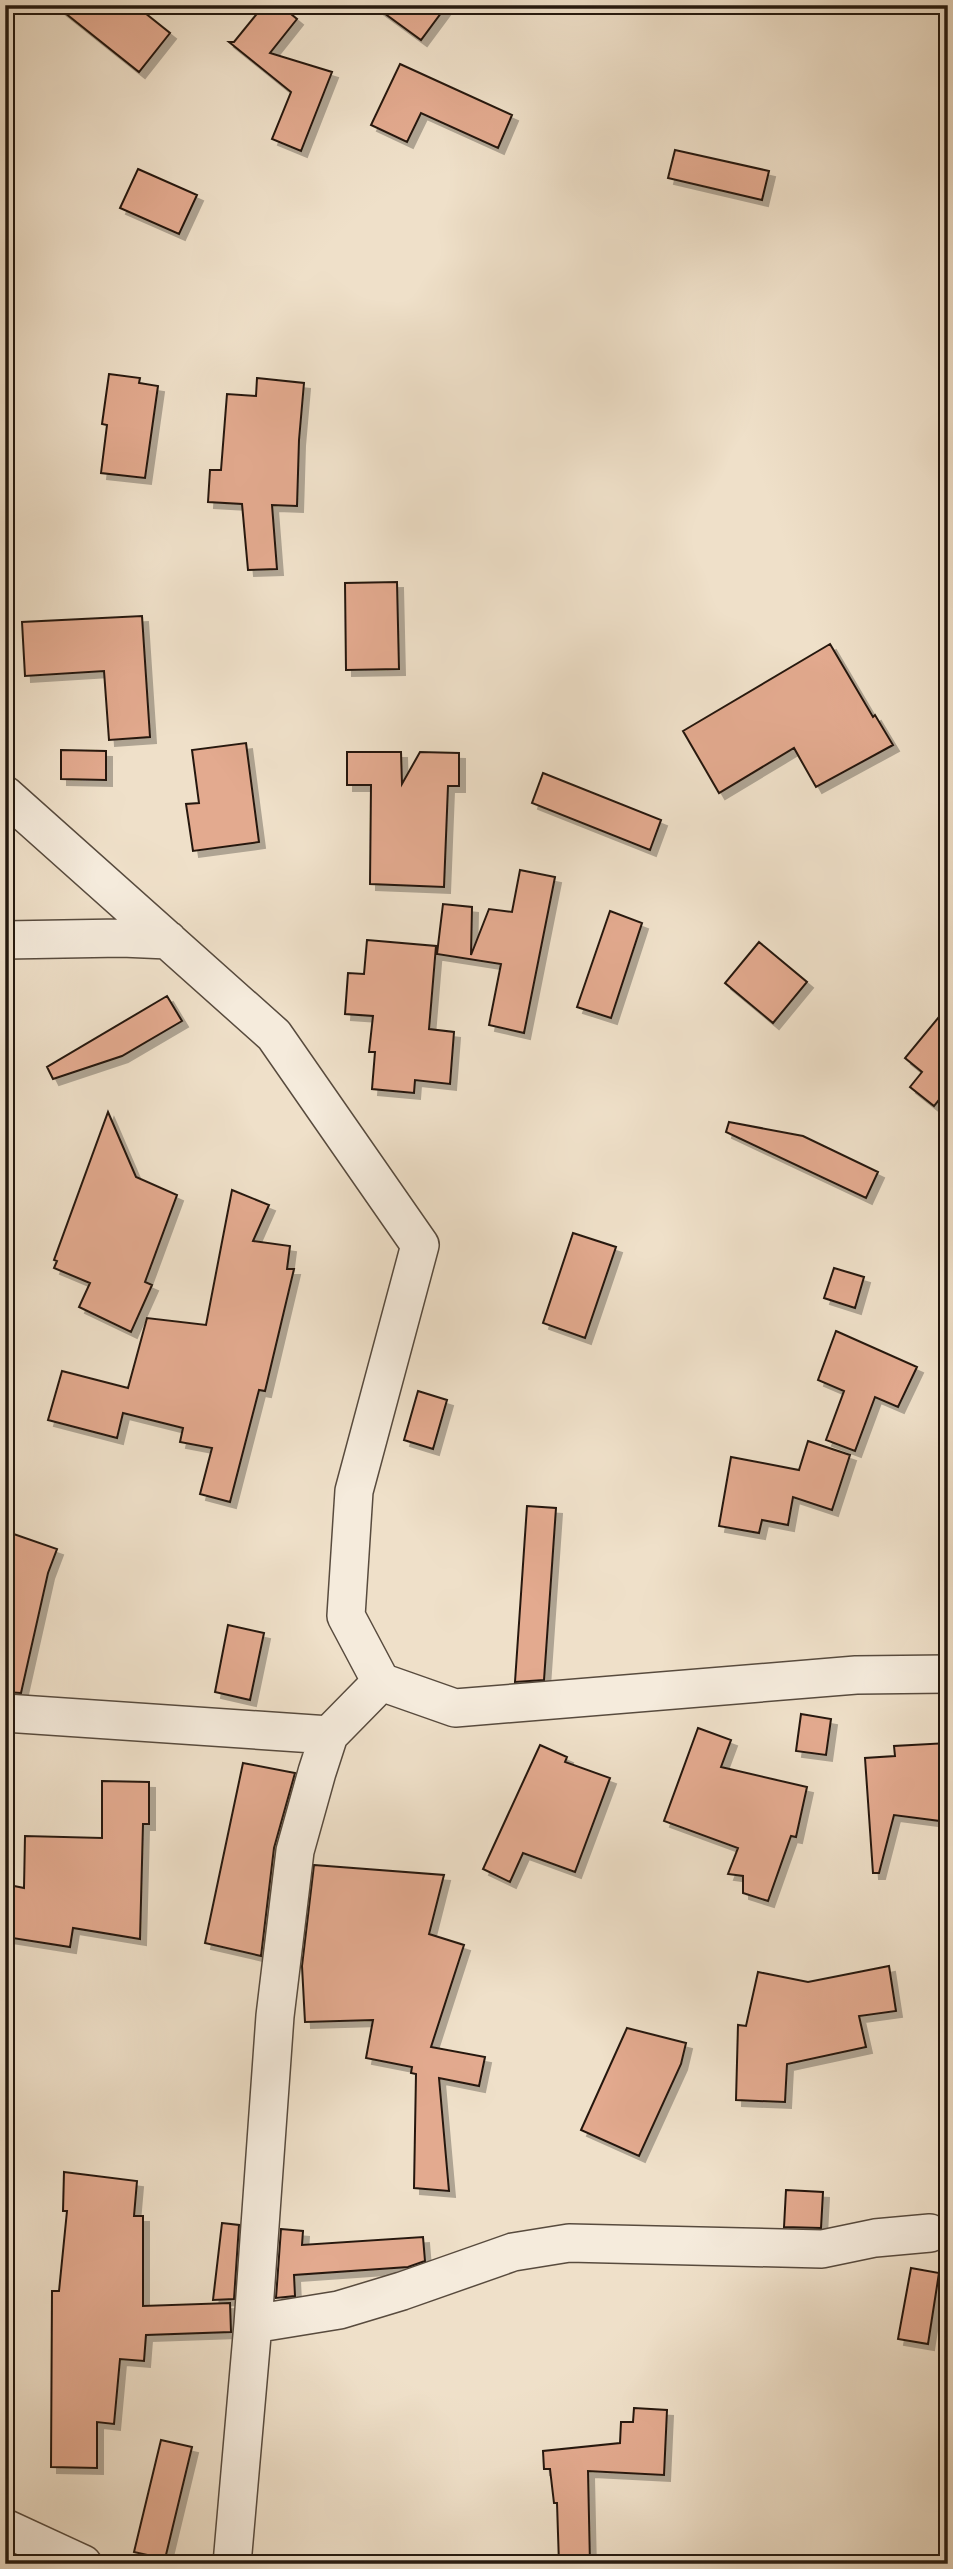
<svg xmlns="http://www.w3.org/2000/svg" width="953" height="2569" viewBox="0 0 953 2569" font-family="'Gentium Book Plus',serif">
<defs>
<filter id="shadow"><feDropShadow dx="6" dy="6" stdDeviation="0" flood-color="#0004"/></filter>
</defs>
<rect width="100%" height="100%" fill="#efe0c9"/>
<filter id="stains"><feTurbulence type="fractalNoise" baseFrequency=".00286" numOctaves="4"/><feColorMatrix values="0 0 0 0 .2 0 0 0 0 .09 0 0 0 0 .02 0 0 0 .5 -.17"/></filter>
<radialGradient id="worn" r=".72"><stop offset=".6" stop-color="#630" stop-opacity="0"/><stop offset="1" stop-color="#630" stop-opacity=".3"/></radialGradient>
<!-- building -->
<path fill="#e3aa8f" stroke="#25190f" stroke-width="2" filter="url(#shadow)" d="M55 5H135L170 33 139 72Z
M264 5H280L297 19 270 53 332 72 301 151 272 139 291 92 229 42H234Z
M373 5H447L421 40Z
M400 64 512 115 498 148 421 113 407 142 371 125Z
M675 150 769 171 762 200 668 178Z
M138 169 197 195 179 234 120 208Z
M109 374 140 378 139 383 158 386 145 478 101 473 107 425 102 424Z
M257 378 304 383 299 440 297 506 272 505 277 569 248 570 242 504 208 502 210 470H221L227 394 256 396Z
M397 582 399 669 346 670 345 583Z
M142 616 150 737 109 740 104 671 25 676 22 622Z
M830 644 873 717 875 715 893 745 816 787 794 748 719 793 683 731Z
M246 743 259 842 193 851 186 804 199 803 192 750Z
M61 750 106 751V780L61 779Z
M347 752H401L402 784 420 752 459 753V786H448L444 887 370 884 371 785H347Z
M543 773 661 820 650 850 532 803Z
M520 870 555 877 524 1033 489 1025 501 964 437 954 443 904 472 907 471 955 489 909 512 912Z
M610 911 642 923 611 1018 577 1007Z
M367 940 436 946 429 1029 454 1032 450 1084 415 1080 414 1093 372 1089 375 1052H369L373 1016 345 1014 348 973 364 974Z
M759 942 807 982 773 1023 725 983Z
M167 996 182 1021 122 1056 53 1079 47 1067Z
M948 1006V1093L946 1091 934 1106 910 1087 922 1072 905 1058Z
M108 1112 136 1177 177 1195 145 1282 152 1285 131 1332 79 1307 90 1283 54 1268 57 1261 54 1260Z
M729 1122 803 1136 878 1172 866 1198 726 1132Z
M232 1190 269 1205 253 1241 290 1246 287 1269H294L265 1391 259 1390 230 1502 200 1494 212 1448 180 1442 183 1428 123 1413 117 1438 48 1420 62 1371 128 1388 147 1318 206 1325Z
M573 1233 616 1247 585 1338 543 1323Z
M834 1268 864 1277 855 1308 824 1298Z
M836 1331 917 1367 898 1407 875 1397 855 1451 826 1440 844 1391 818 1380Z
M418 1391 447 1400 433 1449 404 1440Z
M808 1441 850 1455 832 1510 793 1497 788 1525 762 1520 759 1533 719 1526 731 1457 799 1470Z
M527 1506 556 1508 544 1680 515 1682Z
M5 1531 57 1549 48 1573 21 1693 5 1692Z
M228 1625 264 1633 250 1700 215 1692Z
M801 1714 831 1719 826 1755 796 1751Z
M698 1728 731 1740 721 1767 807 1787 796 1837 791 1836 768 1901 743 1893V1876L728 1874 738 1848 664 1821Z
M948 1743V1822L894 1815 879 1873H873L865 1758 895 1756 894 1746Z
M540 1745 567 1757 565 1762 610 1778 575 1872 523 1853 510 1882 483 1869Z
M243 1763 295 1773 274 1848 261 1956 205 1943Z
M102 1781 149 1782V1824H143L140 1939 73 1928 70 1947 6 1937 14 1886 24 1888 25 1836 102 1838Z
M314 1865 444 1875 429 1934 464 1945 431 2047 485 2057 479 2086 439 2078 449 2191 414 2188 416 2074 411 2073 412 2067 366 2058 373 2020 305 2022 302 1966Z
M889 1966 896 2011 859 2016 866 2047 787 2064 785 2102 736 2100 738 2025 746 2026 758 1972 808 1982Z
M627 2028 686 2043 681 2064 639 2156 581 2130Z
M64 2172 137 2181 134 2216H143V2306L230 2303 231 2332 146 2335 144 2361 120 2359 114 2424 97 2422V2468L51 2467 52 2291H59L67 2211H63Z
M786 2190 823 2192 821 2228 784 2227Z
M222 2223 239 2225 234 2299 213 2300Z
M281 2229 303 2231 302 2245 423 2237 425 2261 408 2267 294 2275 295 2296 276 2298Z
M911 2268 939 2273 928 2344 898 2339Z
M634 2408 667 2410 664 2475 588 2471 590 2564H559L557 2503H554L550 2469H544L543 2451 620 2443 621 2422H633Z
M161 2440 192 2447 165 2559 134 2552Z"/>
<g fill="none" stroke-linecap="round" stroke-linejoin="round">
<!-- street casing -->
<g stroke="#584b3e" stroke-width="40">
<path id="street" d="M5 795 274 1035 420 1245 354 1491 346 1616 381 1682 455 1708 856 1675 948 1674
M5 940 122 938 168 940
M5 1713 329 1735
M253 2324 339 2310 402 2291 513 2252 569 2243 822 2249 875 2238 930 2233
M5 2528 83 2564
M232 2564 253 2324 275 2016 295 1851 317 1772 329 1735 381 1682"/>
</g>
<!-- street -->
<use href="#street" stroke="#f5ebdc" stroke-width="37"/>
</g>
<!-- margin -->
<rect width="953" height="2569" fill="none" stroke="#efe0c9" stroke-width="28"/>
<rect x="7" y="7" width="939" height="2555" fill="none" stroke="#25190f" stroke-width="3.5"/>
<rect x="14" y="14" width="925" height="2541" fill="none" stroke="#25190f" stroke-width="2"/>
<rect width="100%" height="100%" filter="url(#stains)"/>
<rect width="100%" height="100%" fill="url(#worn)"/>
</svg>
